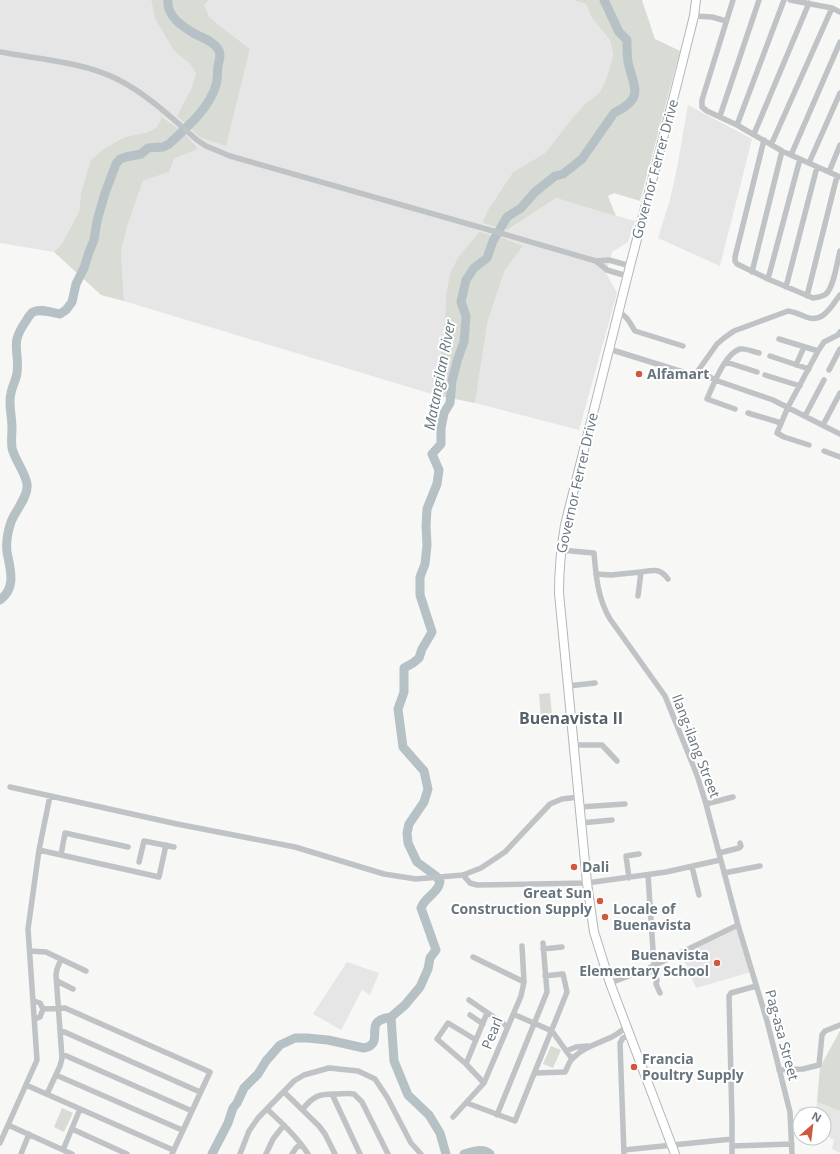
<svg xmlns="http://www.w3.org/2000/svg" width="840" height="1154" viewBox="0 0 840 1154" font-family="'Open Sans',sans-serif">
<rect width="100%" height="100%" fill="#f7f7f5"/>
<!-- built -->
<path fill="#e5e6e5" d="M0 0H151L155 19 174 51 190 64 196 73 192 87 177 116 226 145 250 49 210 18 204 5 209 0H573L586 4 592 18 610 40 613 55 607 77 600 92 584 105 573 117 545 153 513 172 488 210 482 223 509 230 556 198 635 221 628 242 612 252 606 273 617 293 579 430 475 403 488 320 505 270 523 246 506 239 450 273 446 294 445 317 435 395 124 301 121 251 128 224 143 181 169 172 174 159 198 149 194 143 171 122 163 117 157 127 148 132 125 137 105 148 81 193 79 212 61 245 54 252 0 243Z
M688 105 752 139 720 266 658 238 670 200 677 168Z
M737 929 751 972 696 988 682 955Z
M347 962 379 973 370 995 362 990 341 1030 313 1014Z
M817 1102 840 1111V1153L832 1149 834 1140 824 1134V1114H800L799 1116V1108L816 1107Z"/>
<!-- green -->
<path fill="#d8dcd5" d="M151 0H209L204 5 210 18 250 49 226 146 200 137 177 116 192 87 196 73 190 64 174 51 155 19Z
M573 0H642L655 39 680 51 640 201 614 193 608 196 616 216 556 198 508 230 482 223 488 210 513 172 545 153 573 117 584 105 600 92 607 77 613 55 610 40 592 18 586 4Z
M162 117C175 125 189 136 198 149L174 159 169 172 143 181 128 224 121 251 124 301 101 295 54 252 61 245 79 212 81 193 91 160 105 148 125 137 148 132 157 127Z
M479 232 506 239 523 246 505 270 488 320 475 403 435 395 445 317 446 294 450 273 458 258Z
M550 693 552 716 541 717 539 694Z
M840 1031V1111L817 1102 820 1067Z
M551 1046 561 1050 553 1068 543 1064Z
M62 1108 73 1113 64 1132 54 1127Z"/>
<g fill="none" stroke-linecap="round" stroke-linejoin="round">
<!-- river -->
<path stroke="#b6c1c5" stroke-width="9" d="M0 600C17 587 10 569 7 552 6 544 8 531 11 522 15 511 29 496 27 484 25 471 15 461 12 448 11 441 12 433 12 427 12 416 8 404 11 393 12 387 16 380 17 373 20 350 9 345 26 321 28 318 30 314 33 312 41 308 52 313 60 314L66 310 72 302 76 284 84 268 89 252 94 240 97 221 105 193 116 164 120 159 126 157 141 154 148 148 163 147 169 144C187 127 209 109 216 85 218 79 217 72 218 66 219 60 222 54 218 49 213 41 203 38 195 34 183 27 166 16 168 0
M212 1154 228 1123 233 1108 237 1103 244 1088 258 1074 266 1061 280 1045 295 1038H307L328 1040 364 1048C380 1045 372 1033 376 1024 379 1019 386 1018 391 1017
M446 1154 440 1133 429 1115 408 1095 394 1061 391 1017 405 1005 420 987 428 969 430 958 436 950 421 908C425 897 438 893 440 882L436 876 417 862 408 843 407 833 409 824 424 802 428 789 424 771 403 747 398 709 404 692V668L413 663 419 658 422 649 432 632 420 595V577L425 564 427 545 426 526 427 509 437 484 439 470 432 454 441 444V428L444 413 450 403 452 381 458 358 464 342 466 316 461 302 466 280 474 268 487 258 493 241 507 217 521 208 535 192 555 176 563 174 582 159 614 113C645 98 634 88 628 62 627 55 627 47 627 40L619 32 604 0
M464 1154C472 1152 483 1147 490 1154"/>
<!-- secondary casing -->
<g stroke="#b2b7bb" stroke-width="10">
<path id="secondary" d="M675 1154 610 983 594 932 587 883 559 593C559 569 561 548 565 525L630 266 677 84 694 16 696 0"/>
</g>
<!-- street -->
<path stroke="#bfc3c6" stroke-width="5.5" d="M733 0 702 100V107L707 111 737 125 782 151 840 177
M790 0 832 8 840 12
M694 16 712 17 726 21
M0 52C39 59 84 62 119 80 148 95 173 119 197 140L206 146 230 156 507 235 596 261 607 270 627 276
M720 116 759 0
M737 125 784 0
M754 134 809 3
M764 140 735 257V261L737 264 768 279 813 298C818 297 822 297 826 294 834 287 837 262 840 251
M771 145 832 8
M791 155 840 42
M809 163 840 93
M829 172 840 145
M596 261 609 260 630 266
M752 272 782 151
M768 279 800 159
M786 287 817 167
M807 296 837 176
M619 312C629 318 629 322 635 331L683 346
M779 339 818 351
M609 349 699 377
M770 356 809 369
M726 362 757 372
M796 365 804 347
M829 370 840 349
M695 375 717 344 724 338 734 331 788 311C795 312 799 314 806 317 823 324 831 306 840 295
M695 375 708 376 715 380 773 400 840 434
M765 375 800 386
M735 409 707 399C713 386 725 353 740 349 745 348 754 352 759 353
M748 413 781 423
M805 416 824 380
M823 425 840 393
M809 445 784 437 777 433 788 407 818 351 824 342 838 335 840 332
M824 451 840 457
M560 550 594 553C596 577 598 599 610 619L665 696 697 775 706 804 738 925 767 1021 790 1112 792 1154
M641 572C654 570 660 568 668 579
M596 574 611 575 641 572 638 596
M568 686 595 683
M574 745H602L617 761
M10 787 177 824 295 847 384 874 416 879 463 875 481 868 505 852 550 804 562 799 579 797
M706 804 733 797
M580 807 625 804
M581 823 612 820
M39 850 159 877 166 845
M719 853 739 848 741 846 740 843
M61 855 65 833 128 847
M139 862 144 841 174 847
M692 867 699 895
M724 873 760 866
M463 875 470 883 477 885 587 883 666 872 720 860
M648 875 654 965
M629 878 626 856 639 854
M543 949 562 947
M30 951 46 952 86 971
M473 957 524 982
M651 967 657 980 656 984 660 993
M57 981 73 989
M610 983 645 970 738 925
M469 1000 508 1027
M34 1001 40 1003 43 1009 40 1017 35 1019
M43 1009 65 1008 210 1072 172 1154
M513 1014 552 1031 572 1059
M470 1015 483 1024
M60 1030 200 1092
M476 1040 448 1023 437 1039 466 1064 484 1083
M566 1051 576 1047 588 1046
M62 1054 192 1111
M466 1064 487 1013
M779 1070 803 1069 819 1065 822 1035 825 1031 840 1025
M536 1073 565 1072C568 1067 569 1061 573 1058 588 1042 614 1042 627 1025
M56 1075 182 1130
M26 1085 173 1150
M284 1092 319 1126 325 1134 335 1154
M47 1094 60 1066 62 1058 56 975 57 969 61 959
M332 1094 360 1154
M467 1103 515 1121 567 992 563 974H562L545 976
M267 1109C282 1123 297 1137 308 1154
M303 1109C313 1096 319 1094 335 1094 342 1094 348 1093 354 1094L362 1102 388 1154
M497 1115 547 992 543 943
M453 1117 484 1083 521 996 524 982 522 946
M8 1125 72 1154
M72 1129 127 1154
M0 1143 37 1060 28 929 39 850 50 796
M732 1146 792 1144
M63 1150 80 1109
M624 1150 732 1139
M21 1154 29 1134
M240 1154 249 1131 258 1118 294 1081 304 1075 329 1068 358 1071 375 1079 387 1097 411 1143 421 1154
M266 1154 273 1139 284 1125
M292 1154 296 1148 301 1144
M624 1154 620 1043 623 1038 631 1035
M732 1154V1121L729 996 731 993 756 986"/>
<!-- secondary -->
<use href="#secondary" stroke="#fff" stroke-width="8"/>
</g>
<!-- markers -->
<g fill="#d0593d" stroke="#fff" stroke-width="1.5">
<circle cx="639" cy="374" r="4"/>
<circle cx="574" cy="867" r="4"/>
<circle cx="600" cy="901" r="4"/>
<circle cx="605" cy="917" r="4"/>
<circle cx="717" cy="963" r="4"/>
<circle cx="634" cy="1067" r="4"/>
</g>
<g text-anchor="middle" stroke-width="4" stroke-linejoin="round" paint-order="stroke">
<!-- street labels -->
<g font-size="14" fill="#66747d" stroke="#fff">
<text transform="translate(655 169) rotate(-75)" y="5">Governor Ferrer Drive</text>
<text transform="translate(577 483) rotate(-77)" y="5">Governor Ferrer Drive</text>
<text transform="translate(696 746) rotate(69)" y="5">Ilang-ilang Street</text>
<text transform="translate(492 1033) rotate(-68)" y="5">Pearl</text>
<text transform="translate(782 1035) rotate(75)" y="5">Pag-asa Street</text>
</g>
<!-- poi labels -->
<g font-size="14" font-weight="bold" fill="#66747d" stroke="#fff" text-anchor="start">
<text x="647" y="379">Alfamart</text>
<text x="582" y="872">Dali</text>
<text x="592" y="898" text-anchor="end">Great Sun<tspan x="592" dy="16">Construction Supply</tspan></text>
<text x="613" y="914">Locale of<tspan x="613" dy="16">Buenavista</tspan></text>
<text x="709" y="960" text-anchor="end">Buenavista<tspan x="709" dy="16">Elementary School</tspan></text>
<text x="642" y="1064">Francia<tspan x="642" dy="16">Poultry Supply</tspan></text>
</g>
<!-- water labels -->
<g font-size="15" font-style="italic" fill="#66797f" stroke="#fff">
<text transform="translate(440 375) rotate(-79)" y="5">Matangilan River</text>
</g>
<!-- quarter labels -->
<g font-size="16" font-weight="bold" fill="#576169" stroke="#fff">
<text x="571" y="724">Buenavista II</text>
</g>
</g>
<!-- north arrow -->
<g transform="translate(812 1126) rotate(28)"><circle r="19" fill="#ffffff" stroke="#c2c7cb"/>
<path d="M0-3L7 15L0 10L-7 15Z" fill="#d0593d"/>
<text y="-6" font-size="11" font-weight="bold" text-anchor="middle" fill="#66747d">N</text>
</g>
</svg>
